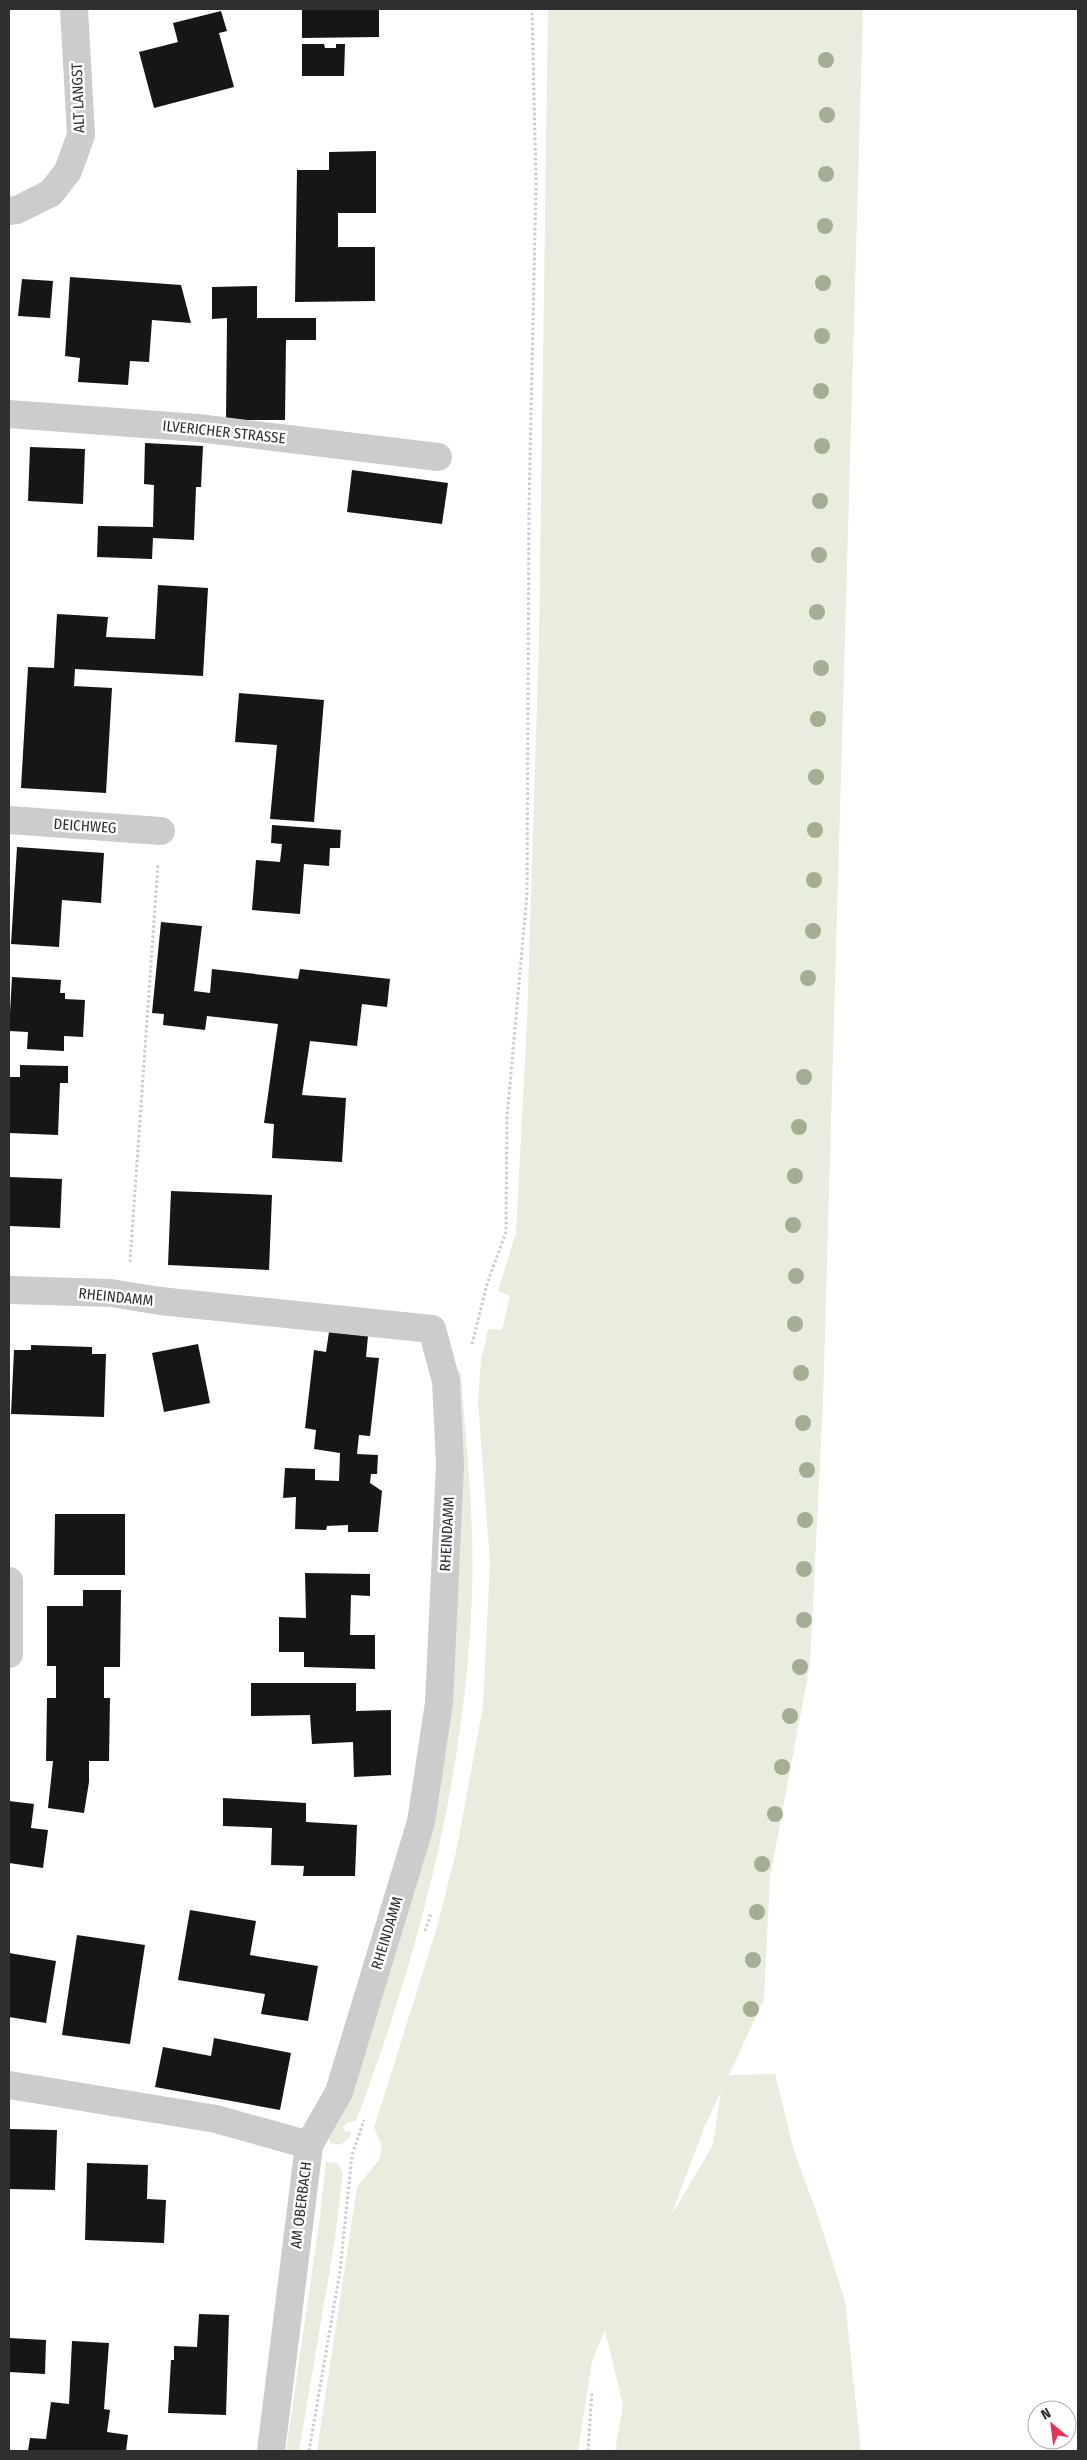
<svg xmlns="http://www.w3.org/2000/svg" width="1087" height="2460" viewBox="0 0 1087 2460" font-family="'Fira Sans Condensed',sans-serif">
<rect width="100%" height="100%" fill="#fff"/>
<!-- green -->
<path fill="#e8eddd" fill-rule="evenodd" d="M548 9H863L823 1402 810 1664 770 1877 764 1999 729 2075 775 2074 794 2151 819 2219 845 2301 861 2451H615L623 2405 605 2330 592 2361 578 2451H317L357 2187 379 2160 382 2146 374 2128 437 1927 457 1848 483 1706 490 1563 478 1401 481 1361 488 1329 502 1330 510 1296 498 1291 516 1233 527 1022 539 640ZM721 2091 713 2145 671 2216 704 2128Z
M458 1371 461 1372C466 1446 475 1521 472 1595 465 1776 420 1952 356 2121L349 2122 343 2127 345 2131 352 2132C347 2141 341 2148 330 2143L329 2137 339 2121 421 1852Z
M326 2162 337 2163 343 2173 335 2239 299 2451H286L320 2217Z"/>
<!-- building -->
<path fill="#161616" d="M302 9H379V37L302 38Z
M221 11 227 31 219 33 234 87 154 108 139 52 178 42 173 23Z
M302 44H324L325 48H336V44H345L344 76H302Z
M376 151V213H338V247H375V301L295 302 297 170H329V152Z
M70 277 181 285 191 323 152 320 149 362 130 361 128 385 78 382 80 358 65 356Z
M22 279 53 281 50 318 18 316Z
M257 286V318H316V340H286L285 420H226L227 318 212 319V287Z
M145 443 203 446 201 487H196L194 540 153 538 152 559 97 557 98 526 153 527 154 485 144 484Z
M30 447 85 449 83 504 28 501Z
M352 470 448 483 442 524 347 512Z
M158 585 208 588 203 676 75 669 74 686 112 688 106 793 21 788 28 667 54 668 57 614 108 617 106 637 155 639Z
M239 693 324 700 314 822 270 819 277 745 235 742Z
M272 825 341 830 340 848H330L329 866 304 864 300 914 252 910 256 860 280 862 282 844 271 843Z
M17 847 104 853 101 903 62 900 59 947 11 944Z
M161 922 202 926 194 991 210 993 212 969 298 979 300 969 390 979 387 1007 362 1004 357 1046 310 1041 302 1095 346 1098 342 1162 272 1158 274 1124 264 1123 278 1024 207 1016 205 1030 163 1025 164 1014 152 1013Z
M12 977 61 980 60 993H65V999L85 1000 83 1037 64 1036V1051L27 1049 28 1032 9 1031Z
M20 1065 68 1066V1083H60L58 1135 9 1133V1077H20Z
M9 1177 62 1179 60 1228 9 1226Z
M171 1191 272 1195 269 1270 168 1265Z
M329 1332 368 1336 366 1357 379 1358 370 1436 359 1435 357 1454 378 1455 377 1474H371L370 1483 382 1491 378 1532H348V1525L327 1526 326 1530 295 1529 296 1497 283 1498 285 1468 315 1469V1480L339 1481 340 1453 314 1449 316 1430 305 1428 314 1350 326 1352Z
M198 1344 210 1403 164 1412 152 1353Z
M31 1345 92 1347V1354H106L104 1417 11 1414 14 1350H31Z
M55 1514H125V1575H54Z
M305 1573 370 1574V1596L351 1595 350 1635H375V1669L304 1667V1652H279V1617L306 1618Z
M83 1590H121L120 1667H104V1698H110L109 1761H89V1782L84 1813 48 1808 53 1761H46L47 1698H56V1666H47V1606H83Z
M251 1683H356V1711L391 1710V1775L354 1777 353 1742 312 1744 310 1715 251 1716Z
M223 1798 306 1803V1822L357 1825 355 1876H303L304 1866 271 1865 272 1828 223 1826Z
M9 1801 34 1804 31 1828 48 1830 43 1868 9 1863Z
M190 1910 256 1921 250 1955 318 1966 308 2021 261 2014 265 1994 178 1980Z
M77 1935 145 1945 130 2044 62 2035Z
M9 1953 56 1961 46 2023 9 2017Z
M214 2038 291 2053 280 2110 155 2087 163 2047 211 2056Z
M9 2129 57 2130 55 2190 9 2189Z
M87 2163 148 2165 147 2199 166 2200 164 2243 85 2240Z
M199 2314 229 2315 226 2415 168 2413 171 2360H174V2346L197 2347Z
M9 2338 46 2340 45 2374 9 2372Z
M72 2341 109 2343 104 2409 110 2410 107 2432 128 2435 126 2451H28L30 2438 46 2439 51 2402 69 2404Z"/>
<g fill="none" stroke-linecap="round" stroke-linejoin="round">
<!-- path -->
<path stroke="#ccc" stroke-width="3" stroke-dasharray="2.5 2.5" stroke-linecap="butt" d="M130 1262 158 864
M472 1344 487 1284 506 1232 507 1117 527 894 529 508 536 183 532 9
M425 1931 431 1913
M309 2451 340 2271 352 2155 364 2120
M588 2451 592 2391"/>
<!-- minor -->
<path stroke="#ccc" stroke-width="28" d="M9 211 17 210 51 193 68 171 81 135 74 9
M9 414 198 428 438 457
M9 820 161 831
M9 1290 111 1293 160 1301 432 1329 446 1381 450 1465 439 1703 421 1822 339 2092 309 2145
M9 1581V1654
M9 2085 216 2119 309 2145 271 2451"/>
</g>
<!-- trees -->
<g fill="#a4ae94">
<circle cx="826" cy="60" r="8"/>
<circle cx="827" cy="115" r="8"/>
<circle cx="826" cy="174" r="8"/>
<circle cx="825" cy="226" r="8"/>
<circle cx="823" cy="283" r="8"/>
<circle cx="822" cy="336" r="8"/>
<circle cx="821" cy="391" r="8"/>
<circle cx="822" cy="446" r="8"/>
<circle cx="820" cy="501" r="8"/>
<circle cx="819" cy="555" r="8"/>
<circle cx="817" cy="612" r="8"/>
<circle cx="821" cy="668" r="8"/>
<circle cx="818" cy="719" r="8"/>
<circle cx="816" cy="777" r="8"/>
<circle cx="815" cy="830" r="8"/>
<circle cx="814" cy="880" r="8"/>
<circle cx="813" cy="931" r="8"/>
<circle cx="808" cy="978" r="8"/>
<circle cx="804" cy="1077" r="8"/>
<circle cx="799" cy="1127" r="8"/>
<circle cx="795" cy="1176" r="8"/>
<circle cx="793" cy="1225" r="8"/>
<circle cx="796" cy="1276" r="8"/>
<circle cx="795" cy="1324" r="8"/>
<circle cx="801" cy="1373" r="8"/>
<circle cx="803" cy="1423" r="8"/>
<circle cx="807" cy="1470" r="8"/>
<circle cx="805" cy="1520" r="8"/>
<circle cx="804" cy="1569" r="8"/>
<circle cx="804" cy="1620" r="8"/>
<circle cx="800" cy="1667" r="8"/>
<circle cx="790" cy="1716" r="8"/>
<circle cx="782" cy="1767" r="8"/>
<circle cx="775" cy="1814" r="8"/>
<circle cx="762" cy="1864" r="8"/>
<circle cx="757" cy="1912" r="8"/>
<circle cx="753" cy="1960" r="8"/>
<circle cx="751" cy="2009" r="8"/>
</g>
<g text-anchor="middle" stroke-width="5" stroke-linejoin="round" paint-order="stroke">
<!-- street labels -->
<g font-size="15" fill="#2f2f2f" stroke="#fff">
<text transform="translate(78 98) rotate(-92)" y="5">ALT LANGST</text>
<text transform="translate(224 432) rotate(6)" y="5">ILVERICHER STRASSE</text>
<text transform="translate(85 826) rotate(4)" y="5">DEICHWEG</text>
<text transform="translate(116 1297) rotate(6)" y="5">RHEINDAMM</text>
<text transform="translate(447 1534) rotate(-87)" y="5">RHEINDAMM</text>
<text transform="translate(387 1933) rotate(-73)" y="5">RHEINDAMM</text>
<text transform="translate(301 2205) rotate(-83)" y="5">AM OBERBACH</text>
</g>
</g>
<!-- border -->
<rect width="1087" height="2460" fill="none" stroke="#2f2f2f" stroke-width="20"/>
<!-- north arrow -->
<g transform="translate(1052 2425) rotate(331)"><circle r="24" fill="#ffffff" stroke="#acacac"/>
<path d="M0-4L9 19L0 12L-9 19Z" fill="#e8305a"/>
<text y="-8" font-size="14" font-weight="bold" text-anchor="middle" fill="#2f2f2f">N</text>
</g>
</svg>
